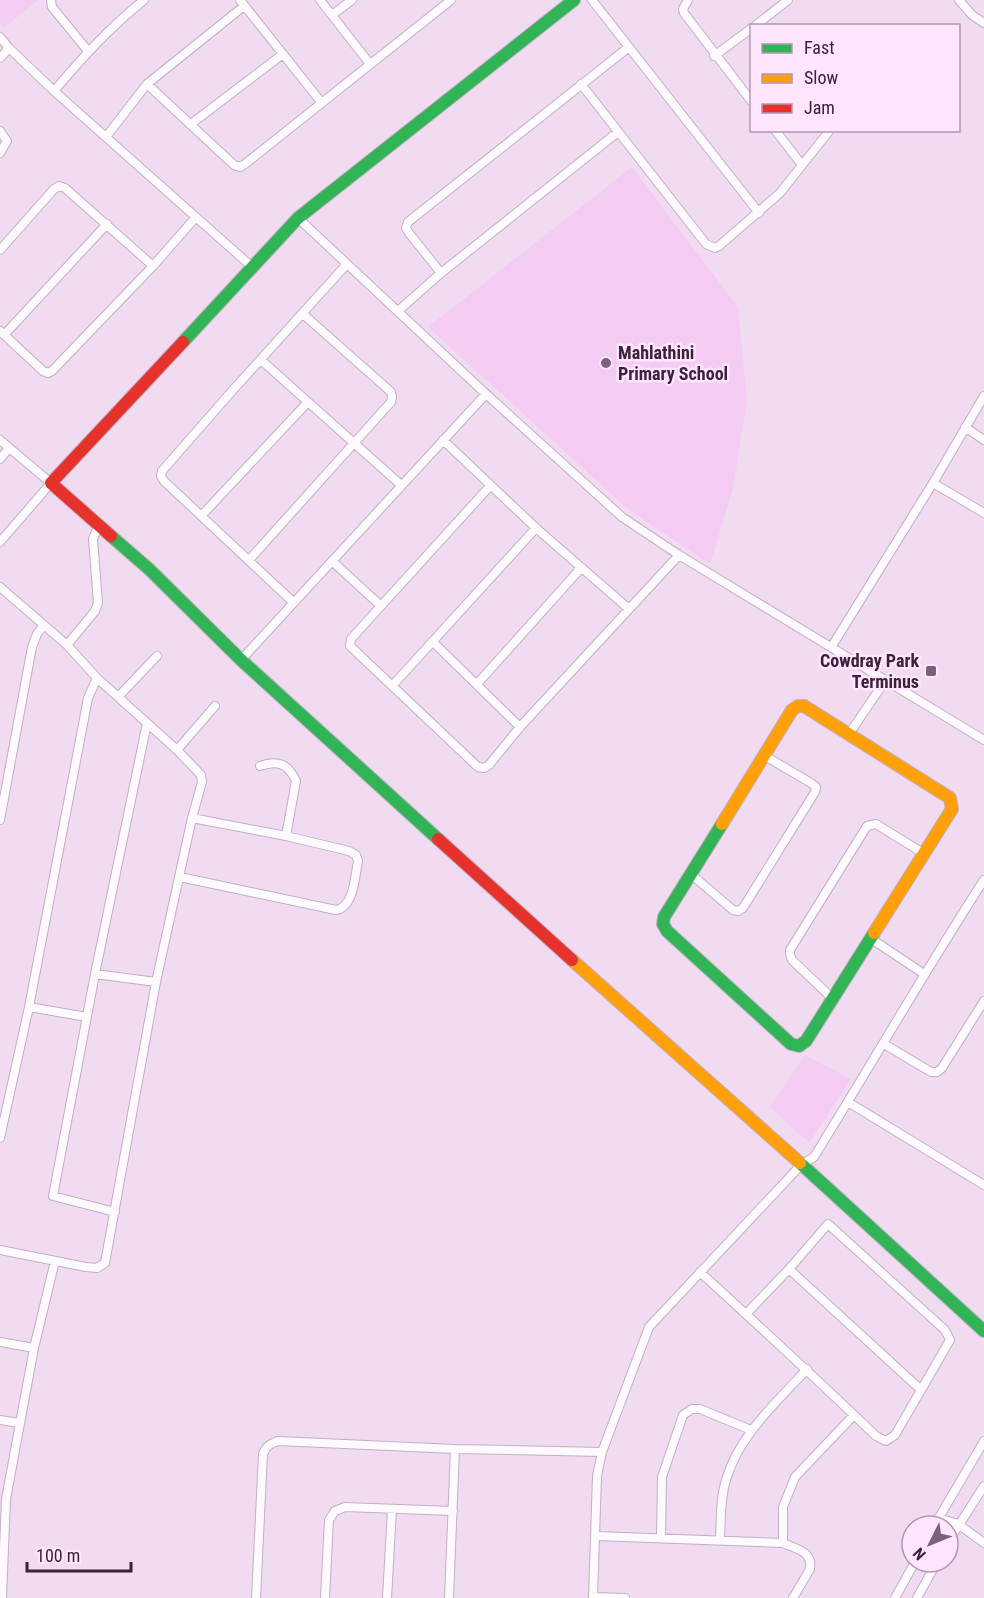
<svg xmlns="http://www.w3.org/2000/svg" width="984" height="1598" viewBox="0 0 984 1598" font-family="'Roboto Condensed',sans-serif">
<rect width="100%" height="100%" fill="#f0dbf0"/>
<!-- built -->
<path fill="#f4ccf3" d="M0 0H38L4 28 0 23Z
M632 167 738 307 747 400 733 489 710 564 628 509 428 327Z
M805 1055 851 1079 810 1142 803 1138 770 1107Z"/>
<g fill="none" stroke-linecap="round" stroke-linejoin="round">
<!-- street casing -->
<g stroke="#c3aec3" stroke-width="10">
<path id="street" d="M51 0 52 7 88 51
M240 0 321 102
M320 0 370 64
M592 0 759 213
M688 0 683 9 684 13 752 102
M959 0 972 15 984 23
M332 15 352 0
M755 26 788 0
M0 37 9 48 54 91 251 266
M714 56 752 28
M0 58 9 48
M147 84 234 165 240 167 245 164 451 0
M581 84 706 244 715 248 719 246 780 193 830 130
M54 91C82 58 110 27 144 0
M191 124 283 54
M775 130 802 165
M0 131 7 141 0 153
M106 137 147 84 244 6
M298 218 486 394 622 517 679 555 984 740
M0 250 54 189 59 186 65 188 153 266
M441 273 409 233 406 228 408 222 629 47
M398 311 441 273 618 132
M0 331 43 371 48 373 52 371 153 266 196 217
M4 335 107 224
M261 360 401 485
M965 427 984 440
M0 440 51 483 0 542
M443 440 536 528 629 609
M0 459 9 448
M933 483 984 513
M490 486 351 639 350 646 478 767 484 768 489 765 520 727 679 555
M202 515 307 403
M249 560 391 402 392 397 391 392 303 314
M332 561 381 606
M0 587 67 645 97 678 177 750 201 775 202 782 192 818 156 982 105 1263 97 1268 86 1267 0 1250
M293 602 164 481 161 476 162 471 232 391 347 264
M433 642 520 727
M67 645 95 611 98 603 93 539 99 525
M832 646 933 483 984 396
M241 660 486 394
M477 684 581 568
M392 686 536 528
M118 697 157 656
M849 734 885 681
M177 750 215 706
M260 766C277 760 288 763 296 781L286 836
M0 820 32 647 37 634 44 625
M692 875 733 910 738 911 743 908 815 792 816 787 811 783 765 756
M180 877 336 910C354 907 355 876 358 861L356 855 349 851 286 836 192 818
M870 938 924 974
M95 974 156 982
M832 998 792 960 790 954V950L867 826 876 824 923 853
M29 1007 87 1017
M884 1044 931 1072H937L942 1068 984 1001
M848 1102 984 1185
M0 1138 29 1007 88 698 97 678
M115 1212 53 1196 95 974 147 723
M789 1269 920 1389
M700 1272C759 1326 818 1380 876 1436L886 1441 895 1435 950 1340 945 1330 828 1224 789 1269 746 1314
M0 1342 34 1348
M0 1420 19 1423
M938 1518 958 1524 984 1543
M934 1526 984 1441
M596 1536 783 1543C796 1549 813 1551 810 1569L793 1598
M661 1537 662 1477 683 1415 692 1409H700L751 1430
M720 1539C721 1520 720 1499 726 1480 739 1435 776 1403 807 1369
M948 1542 984 1486
M783 1543V1507L795 1477 854 1415
M593 1597 625 1598
M2 1598 6 1499 34 1348 55 1261
M256 1598 263 1454C266 1446 270 1444 278 1441L455 1449 602 1452
M325 1598 329 1520 335 1511 345 1507 453 1511
M387 1598 392 1509
M449 1598 455 1449
M593 1598 597 1476 602 1452 649 1327 801 1165 814 1157C871 1065 925 971 984 880
M895 1598 915 1562
M917 1598 937 1562"/>
</g>
<!-- fast casing -->
<g stroke="#c3aec3" stroke-width="14">
<path id="fast" d="M183 342 298 218 574 0
M111 536 149 569 241 660 438 839
M722 824 664 917 663 924 667 931 791 1044 799 1046 806 1041 874 933
M800 1163 984 1331"/>
</g>
<!-- slow casing -->
<g stroke="#c3aec3" stroke-width="14">
<path id="slow" d="M798 706H804L950 798 952 809 874 933
M722 824 792 710 798 706
M572 960 800 1163"/>
</g>
<!-- jam casing -->
<g stroke="#c3aec3" stroke-width="14">
<path id="jam" d="M111 536 51 483 183 342
M438 839 572 960"/>
</g>
<!-- street -->
<use href="#street" stroke="#fdfafd" stroke-width="8"/>
<!-- fast -->
<use href="#fast" stroke="#30b455" stroke-width="12"/>
<!-- slow -->
<use href="#slow" stroke="#ff9f0a" stroke-width="12"/>
<!-- jam -->
<use href="#jam" stroke="#e5322d" stroke-width="12"/>
</g>
<!-- markers -->
<g fill="#7a637a" stroke="#ffe5fe" stroke-width="2">
<circle cx="606" cy="363" r="6"/>
<rect x="925" y="665" width="12" height="12" rx="3"/>
</g>
<g text-anchor="middle" stroke-width="5" stroke-linejoin="round" paint-order="stroke">
<!-- poi labels -->
<g font-size="18" font-weight="bold" fill="#3b223a" stroke="#ffe5fe" text-anchor="start">
<text x="618" y="359">Mahlathini<tspan x="618" dy="21">Primary School</tspan></text>
<text x="919" y="667" text-anchor="end">Cowdray Park<tspan x="919" dy="21">Terminus</tspan></text>
</g>
</g>
<!-- legend -->
<rect x="750" y="24" width="210" height="108" fill="#ffe5fe" stroke="#b197b0" stroke-width="1.5"/>
<rect x="762" y="44" width="30" height="9" fill="#30b455" stroke="#b197b0" stroke-width="1.5"/>
<text x="804" y="54" font-size="18" fill="#3b223a">Fast</text>
<rect x="762" y="74" width="30" height="9" fill="#ff9f0a" stroke="#b197b0" stroke-width="1.5"/>
<text x="804" y="84" font-size="18" fill="#3b223a">Slow</text>
<rect x="762" y="104" width="30" height="9" fill="#e5322d" stroke="#b197b0" stroke-width="1.5"/>
<text x="804" y="114" font-size="18" fill="#3b223a">Jam</text>
<!-- north arrow -->
<g transform="translate(930 1544) rotate(227)"><circle r="28" fill="#ffe5fe" stroke="#b197b0" stroke-width="1.5"/>
<path d="M0-4.5L10 22L0 15L-10 22Z" fill="#7a637a"/>
<text y="-9" font-size="16" font-weight="bold" text-anchor="middle" fill="#3b223a">N</text>
</g>
<!-- scale -->
<path d="M27 1562v9h104v-9" fill="none" stroke="#3b223a" stroke-width="3"/>
<text x="36" y="1562" font-size="18" fill="#3b223a" stroke="#ffe5fe" stroke-width="4.5" paint-order="stroke">100 m</text>
</svg>
